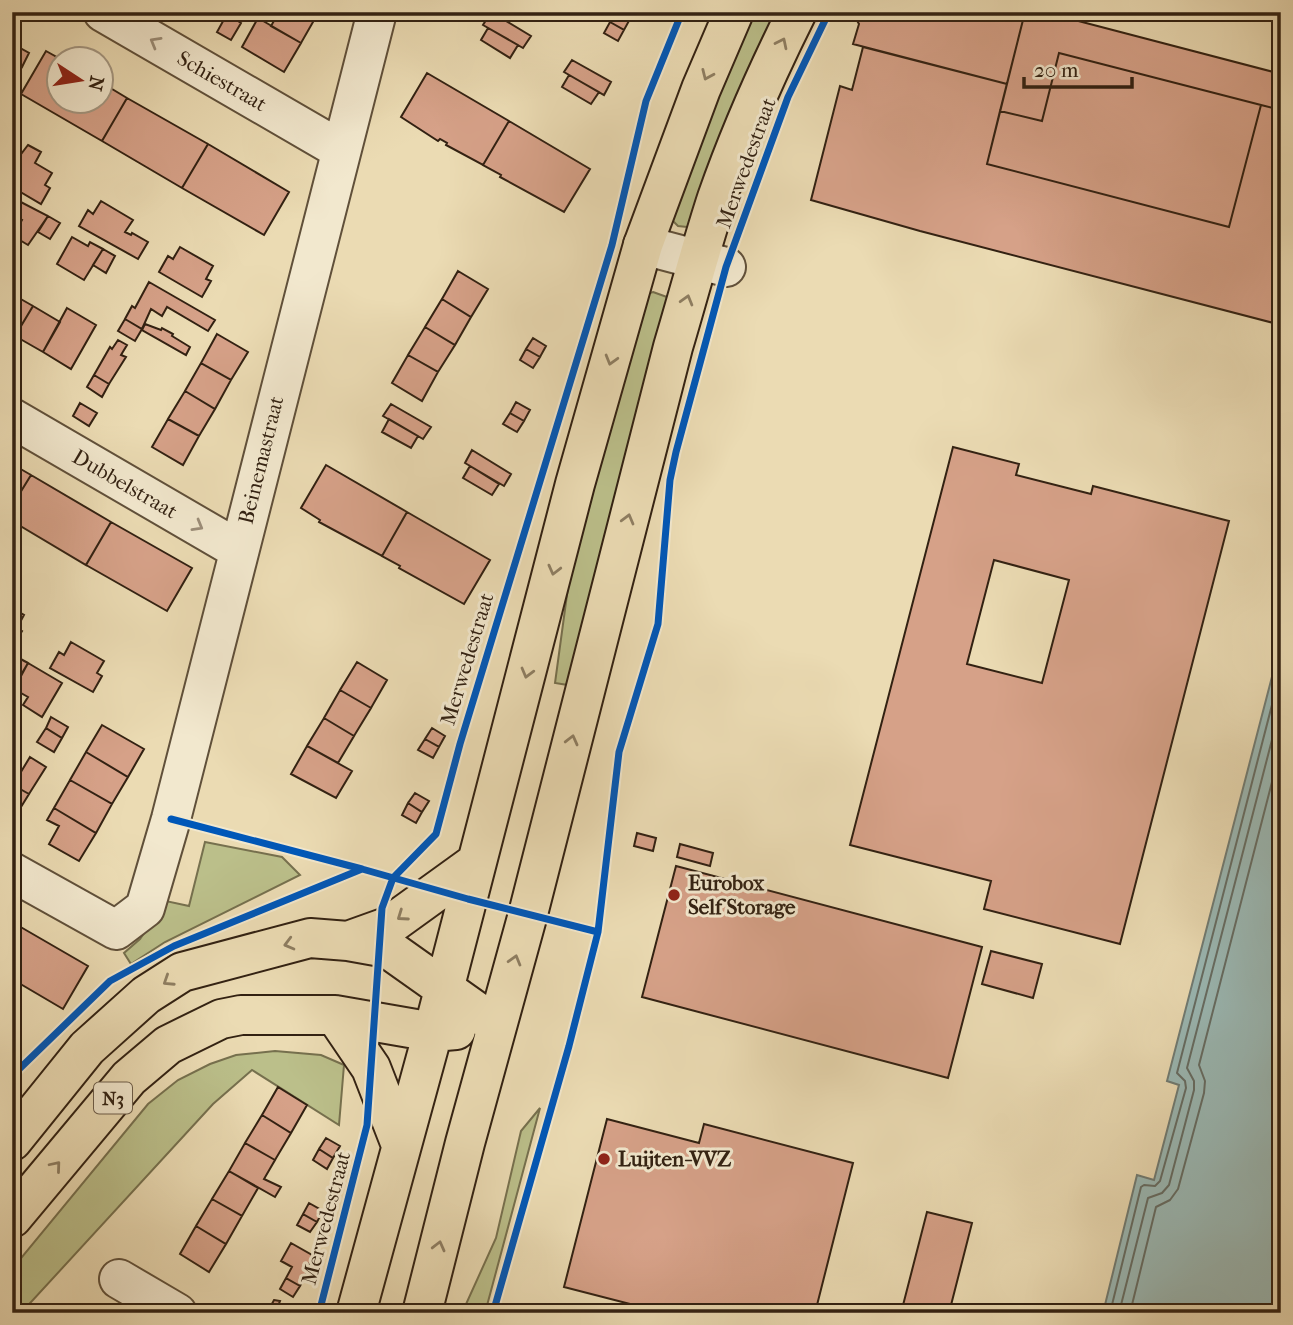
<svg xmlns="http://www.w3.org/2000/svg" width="1293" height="1325" viewBox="0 0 1293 1325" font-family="'IM FELL French Canon',serif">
<rect width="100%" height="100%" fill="#ebdbb3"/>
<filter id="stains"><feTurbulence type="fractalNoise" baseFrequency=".00286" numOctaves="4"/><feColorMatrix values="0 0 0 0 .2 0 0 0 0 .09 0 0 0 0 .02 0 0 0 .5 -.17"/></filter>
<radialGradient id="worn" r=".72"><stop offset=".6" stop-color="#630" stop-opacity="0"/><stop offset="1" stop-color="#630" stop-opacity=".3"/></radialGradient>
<!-- green -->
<path fill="#bbbf8a" stroke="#76704e" stroke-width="2" d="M753 12H777L693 222 687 227 678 226 673 221 672 214 711 111Z
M653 292 667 297 668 305 568 685 555 683 569 580 647 294Z
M205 842 282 857 300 875 165 942 131 964 124 953 140 939 166 901 189 906Z
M275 1051 321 1055 344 1065 339 1125 252 1070 213 1104 21 1313H12V1269L148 1104 178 1080 210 1064 236 1055Z
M540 1108 485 1313H462L496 1238 521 1131Z"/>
<!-- water -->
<path fill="#9bb9b5" stroke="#717c74" stroke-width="2" d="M1281 642V1313H1103L1137 1175 1154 1180 1179 1085 1167 1081Z"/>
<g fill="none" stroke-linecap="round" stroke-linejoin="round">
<!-- shore -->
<path stroke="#666d64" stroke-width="2" d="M1110 1313 1141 1187 1144 1185 1155 1186 1160 1181 1186 1088 1185 1081 1177 1073 1281 670
M1119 1313 1148 1198 1162 1193 1169 1185 1194 1090V1081L1187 1068 1281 705
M1130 1313 1156 1207 1170 1200 1178 1189 1204 1093 1205 1081 1199 1065 1281 747"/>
</g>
<!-- building -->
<path fill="#d6a188" stroke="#322112" stroke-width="2" fill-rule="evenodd" d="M279 12H313L317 15 301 43 271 26Z
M491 12 531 36 523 48 483 25Z
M616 12 630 19 624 30 610 22Z
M861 12H1025L1007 84 853 44 859 24 856 19 860 17Z
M1025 12H1044L1281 74V110L1059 53 1042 121 1000 111Z
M227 14 241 23 231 40 217 32Z
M258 18 301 43 284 72 242 47Z
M610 22 624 30 618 41 604 33Z
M488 28 518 45 510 58 481 40Z
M13 44 29 53 22 67 12 61Z
M863 47 1007 84 987 164 1229 227 1261 105 1281 110V325L920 231 811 200 840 86 852 90Z
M46 51 62 60H60V102H102V83L127 98 102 141 21 94Z
M1059 53 1261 105 1229 227 987 164 1000 111 1042 121Z
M572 60 611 82 604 95 564 72Z
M12 61 22 67 15 78H12Z
M427 73 509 121 483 165 446 145 447 143 440 139 438 141 401 117Z
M569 75 599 92 591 104 562 87Z
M127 98 208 144 182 188 102 141Z
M509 121 590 169 564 212 500 177 501 175 483 165Z
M208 144 289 192 264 235 182 188Z
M28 145 41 152 35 163 52 173 45 185 50 188 41 204 12 187V166Z
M15 199 48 216 28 245 13 236 22 220 12 215V203Z
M101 201 133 220 125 232 131 235 132 233 148 242 138 259 79 226 88 210 93 214Z
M48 216 60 223 50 239 38 232Z
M72 237 88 246 90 242 103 249 84 280 57 264Z
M180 247 213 266 206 279 211 281 202 297 159 272 168 256 173 259Z
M103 249 115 256 106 273 93 265Z
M458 271 488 289 471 317 442 299Z
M149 282 215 320 208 331 167 307 162 316 151 309 142 329 125 319 132 306 135 308Z
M12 294 33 306 15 336 12 334Z
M442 299 471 317 455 345 425 327Z
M33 306 60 322 43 352 15 336Z
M67 308 96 325 71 369 43 352Z
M125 319 142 329 135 341 118 331Z
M145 324 161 330 162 328 173 334 172 336 190 347 186 355 142 330Z
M425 327 455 345 438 372 408 355Z
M217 334 248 352 231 380 201 363Z
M533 338 546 346 540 357 526 349Z
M118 340 127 345 121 355 126 357 109 384 94 375 110 347 112 349Z
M526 349 540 357 533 368 520 360Z
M408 355 438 372 422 401 392 383Z
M201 363 231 380 215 409 185 391Z
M94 375 109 384 102 397 87 387Z
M185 391 215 409 199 436 168 419Z
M516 402 530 410 524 421 510 413Z
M80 403 97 413 89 426 73 416Z
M391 404 431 427 423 439 383 416Z
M510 413 524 421 517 432 503 424Z
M168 419 199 436 183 465 152 447Z
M389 419 418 436 411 448 382 432Z
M953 447 1019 464 1016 475 1091 494 1093 486 1229 521 1120 944 984 909 991 881 850 845ZM994 560 1069 580 1042 683 967 664Z
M472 450 511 474 504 486 465 463Z
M12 464 31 475 12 506Z
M326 465 407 512 382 556 319 522 320 520 301 508Z
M470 466 499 484 492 495 463 478Z
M31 475 111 522 86 565 12 521V506Z
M407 512 490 560 464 604 399 568 400 566 382 556Z
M111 522 192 568 167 611 86 565Z
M12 608 24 615 17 628 22 631 13 646Z
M71 642 104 661 97 673 102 676 93 692 50 668 59 652 64 655Z
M17 657 28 663 18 680 12 676V665Z
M357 662 387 680 371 708 340 690Z
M28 663 62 683 42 717 23 705 28 697 14 689Z
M340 690 371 708 354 736 324 718Z
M51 717 68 727 62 738 46 728Z
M324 718 354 736 338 763 307 746Z
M102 725 144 749 128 777 86 752Z
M46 728 62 738 54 752 37 742Z
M432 728 445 736 439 747 425 739Z
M425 739 439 747 433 758 418 750Z
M307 746 352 771 336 798 291 774Z
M86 752 128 777 112 804 70 780Z
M30 757 46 767 29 794 13 785Z
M70 780 112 804 96 833 54 808Z
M13 785 29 794 21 807 12 802Z
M415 793 429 801 422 812 408 803Z
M408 803 422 812 416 823 402 815Z
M54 808 96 833 79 861 49 844 59 826 47 820Z
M637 833 656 838 653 851 634 846Z
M680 844 713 853 710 866 677 857Z
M676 866 982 947 948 1078 642 997Z
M12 922 88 966 63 1009 12 979Z
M991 951 1042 964 1033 998 982 984Z
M278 1087 307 1105 291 1133 262 1115Z
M262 1115 291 1133 275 1160 245 1143Z
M607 1119 699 1143 704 1124 853 1163 815 1313H665L564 1287Z
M326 1138 340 1146 333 1158 319 1149Z
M245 1143 275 1160 264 1179 281 1187 275 1197 229 1171Z
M319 1149 333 1158 327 1169 313 1160Z
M229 1171 258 1188 242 1216 212 1199Z
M212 1199 242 1216 226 1244 196 1226Z
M309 1203 323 1211 317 1222 303 1214Z
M927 1212 972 1223 949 1313H901Z
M303 1214 317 1222 310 1232 297 1225Z
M196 1226 226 1244 209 1272 180 1254Z
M291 1243 312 1255 306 1275 300 1286 286 1278 292 1267 281 1261Z
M286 1278 300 1286 293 1297 280 1289Z
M274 1300 280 1301 278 1306 291 1313H267Z"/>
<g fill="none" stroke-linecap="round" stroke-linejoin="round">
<!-- minor casing -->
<g stroke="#60503a" stroke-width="42">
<path id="minor" d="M103 12 341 150
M643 245 726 267
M12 418 239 550
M12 872 116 930 145 908 171 819 377 12
M119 1279 177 1313"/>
</g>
<!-- major casing -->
<g stroke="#322112" stroke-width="42">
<path id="major" d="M348 941 387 927 477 862
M335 1015 371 1068 401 1145
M12 1141 87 1048 146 995 182 972 310 938 348 941 387 948 497 1026
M12 1218 129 1078 168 1045 221 1019 241 1015H335L433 1032 456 1030
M356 1313 433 1032 575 484 643 245 701 89 734 12
M422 1313 465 1143 528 914 673 347C688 297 701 247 717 198 739 135 767 72 797 12"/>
</g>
<!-- minor -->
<use href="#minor" stroke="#f2e8ce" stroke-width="38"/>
<!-- major -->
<use href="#major" stroke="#ebdbb3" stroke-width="38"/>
<!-- cycleway casing -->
<g stroke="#f2e8ce" stroke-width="11">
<path id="cycleway" d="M171 819 362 869
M12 1076 110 981 174 946 362 869 468 899 598 932
M319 1313 367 1125 382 908 393 878 436 834 460 744 612 245 646 101 682 12
M493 1313 569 1046 598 932 619 752 658 624 670 480 676 452 726 267 788 97 829 12"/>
</g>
<!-- cycleway -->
<use href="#cycleway" stroke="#0057b8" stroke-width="7"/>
</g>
<!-- one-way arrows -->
<defs><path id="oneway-chevron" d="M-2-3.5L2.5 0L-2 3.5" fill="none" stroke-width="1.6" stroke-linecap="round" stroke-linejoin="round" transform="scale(1.75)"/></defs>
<g stroke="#9c8e79">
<use href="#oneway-chevron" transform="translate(155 42) rotate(-150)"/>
<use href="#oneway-chevron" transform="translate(198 526) rotate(30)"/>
</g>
<g stroke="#8e7e62">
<use href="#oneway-chevron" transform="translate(782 43) rotate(-64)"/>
<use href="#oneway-chevron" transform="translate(707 75) rotate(114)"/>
<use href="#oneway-chevron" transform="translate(687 300) rotate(-74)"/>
<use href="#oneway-chevron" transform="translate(611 360) rotate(106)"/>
<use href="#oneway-chevron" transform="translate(628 519) rotate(-75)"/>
<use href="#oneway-chevron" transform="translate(554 570) rotate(104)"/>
<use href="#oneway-chevron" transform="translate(527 673) rotate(105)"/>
<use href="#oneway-chevron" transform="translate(572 740) rotate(-76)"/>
<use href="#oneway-chevron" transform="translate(402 916) rotate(145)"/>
<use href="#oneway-chevron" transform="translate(289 944) rotate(165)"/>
<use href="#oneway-chevron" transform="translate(515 960) rotate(-74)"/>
<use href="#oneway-chevron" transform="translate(168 981) rotate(147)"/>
<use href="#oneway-chevron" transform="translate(56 1166) rotate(-50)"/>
<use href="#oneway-chevron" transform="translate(439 1246) rotate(-76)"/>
</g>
<!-- markers -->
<g fill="#8f2418" stroke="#f2e8ce" stroke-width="2.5">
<circle cx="674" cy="895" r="7"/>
<circle cx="604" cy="1159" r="7"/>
</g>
<g text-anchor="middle" stroke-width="6" stroke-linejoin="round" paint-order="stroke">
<!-- shield labels -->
<rect fill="#f2e8ce" stroke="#6c5d4a" stroke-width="2" x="94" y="1082.5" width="38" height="31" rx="5"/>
<g font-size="19" font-weight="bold" fill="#322112">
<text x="113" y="1105">N3</text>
</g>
<!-- street labels -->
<g font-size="21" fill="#322112" stroke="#f2e8ce">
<text transform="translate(222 81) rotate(30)" y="7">Schiestraat</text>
<text transform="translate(746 163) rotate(-70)" y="7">Merwedestraat</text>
<text transform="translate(261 460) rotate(-76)" y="7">Beinemastraat</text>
<text transform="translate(125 484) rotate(30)" y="7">Dubbelstraat</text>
<text transform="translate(467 659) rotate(-73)" y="7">Merwedestraat</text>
<text transform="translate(326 1218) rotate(-75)" y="7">Merwedestraat</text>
</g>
<!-- poi labels -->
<g font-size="21" font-weight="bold" fill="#322112" stroke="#f2e8ce" text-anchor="start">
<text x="688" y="890">Eurobox<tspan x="688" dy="24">Self Storage</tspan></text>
<text x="618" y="1166">Luijten-VVZ</text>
</g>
</g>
<!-- margin -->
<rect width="1293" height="1325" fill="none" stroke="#ebdbb3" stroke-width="42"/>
<rect x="14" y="14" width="1265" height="1297" fill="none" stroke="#322112" stroke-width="3.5"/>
<rect x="21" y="21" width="1251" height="1283" fill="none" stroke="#322112" stroke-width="2"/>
<!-- north arrow -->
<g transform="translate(80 80) rotate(102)"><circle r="33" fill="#f2e8ce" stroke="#a59883" stroke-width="2"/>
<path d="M0-5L12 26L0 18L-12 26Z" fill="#8f2418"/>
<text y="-10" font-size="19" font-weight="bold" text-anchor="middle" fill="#322112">N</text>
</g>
<!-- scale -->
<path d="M1024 77v10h108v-10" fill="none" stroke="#322112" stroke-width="3.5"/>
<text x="1034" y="77" font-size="21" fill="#322112" stroke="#f2e8ce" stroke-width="5" paint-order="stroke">20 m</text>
<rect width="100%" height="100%" filter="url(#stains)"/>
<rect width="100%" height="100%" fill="url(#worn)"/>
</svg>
